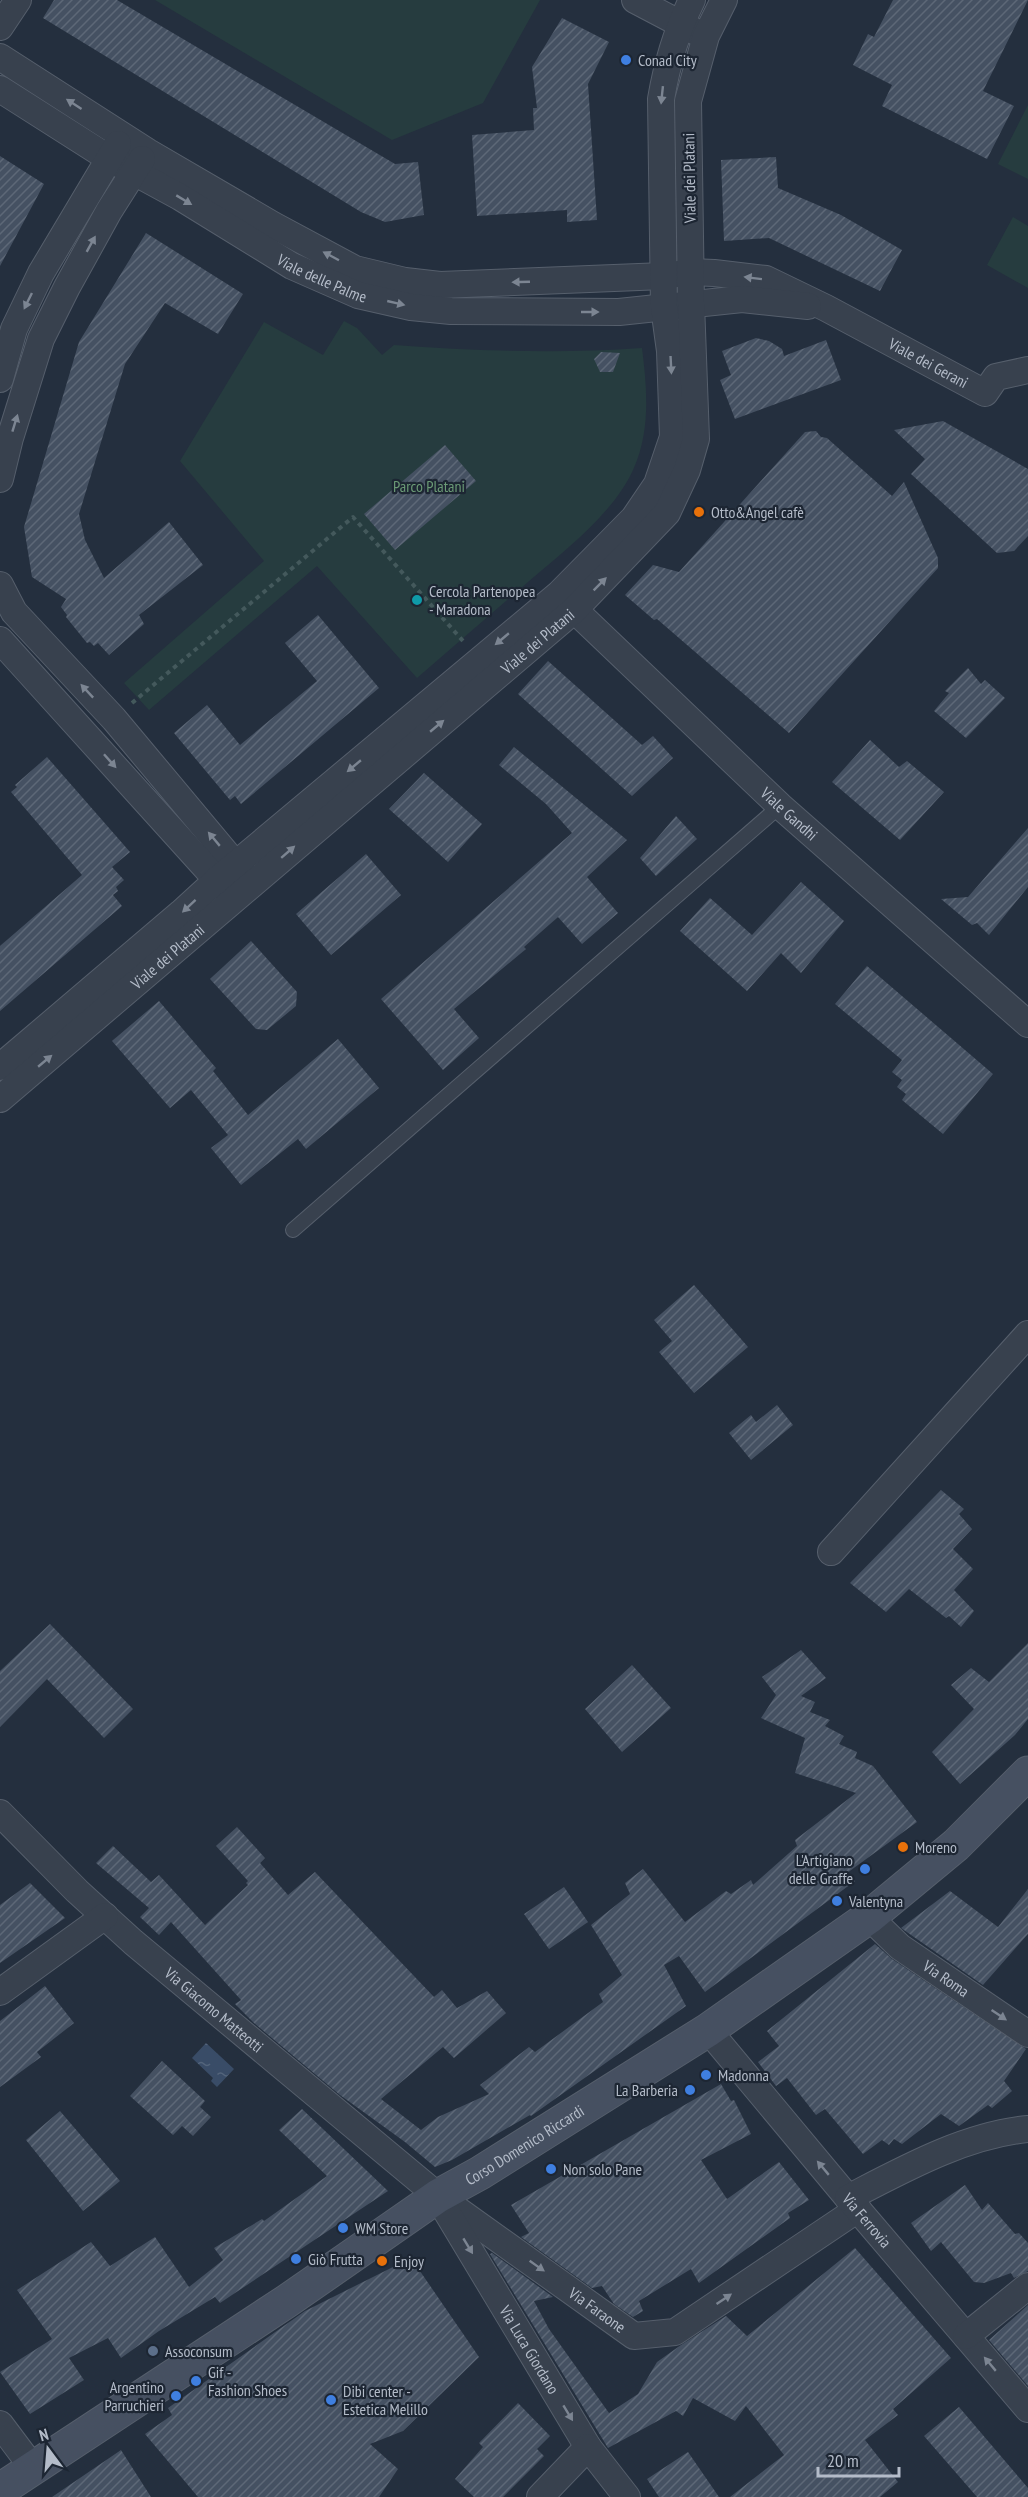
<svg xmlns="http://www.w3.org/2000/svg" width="1028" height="2497" viewBox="0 0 1028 2497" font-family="'PT Sans Narrow',sans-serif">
<defs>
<pattern id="water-ripples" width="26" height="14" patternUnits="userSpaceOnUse" patternTransform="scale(1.5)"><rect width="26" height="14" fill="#394c67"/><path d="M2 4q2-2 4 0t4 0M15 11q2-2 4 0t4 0" fill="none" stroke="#53647b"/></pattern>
<pattern id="building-hatch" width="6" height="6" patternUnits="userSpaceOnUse" patternTransform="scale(1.5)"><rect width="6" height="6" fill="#455162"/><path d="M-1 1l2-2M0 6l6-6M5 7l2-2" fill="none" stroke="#5d6877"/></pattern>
</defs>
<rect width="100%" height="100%" fill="#242f3e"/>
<!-- park -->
<path fill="#263c3f" d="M155 0H540L483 103 392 140Z
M1028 105V179L998 164Z
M1013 217 1028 226V288L987 265Z
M344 321 357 328 382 355 394 345C477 351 559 354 642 348 647 388 651 431 633 470 613 514 564 551 528 582 491 614 454 646 417 678L317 566 149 710 124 683 264 561 180 461 264 322 323 355Z"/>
<!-- water -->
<path fill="url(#water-ripples)" d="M206 2043 234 2069 217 2087 211 2081 213 2078 192 2058Z"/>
<!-- building -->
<path fill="url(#building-hatch)" d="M54 0H117L395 164 418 162 424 215 385 222 361 212 43 18Z
M893 0H1028L983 91 1014 106 987 159 882 106 892 85 853 65 868 34 874 37Z
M562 18 609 42 588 84 597 220 567 222V210L477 216 472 135 534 130 533 108H537L532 67Z
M0 156 44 184 0 266Z
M776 157 778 188 841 215 902 250 880 291 769 238 724 241 721 160Z
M146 233 243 294 218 334 165 303 125 364 79 514 85 540 104 578 169 522 203 565 139 615 144 624 109 655 98 643 94 646 90 642 87 643 66 617 67 615 61 607 66 599 32 577 24 527 79 342Z
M756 338 769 341 782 349 784 356 826 340 841 380 735 419 720 380 731 375 722 351Z
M601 352 620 353 613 372H600L594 359Z
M943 421 1028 469V536L1014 551 997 553 911 474 925 459 894 430Z
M816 431 821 437 827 438 892 496 904 482 938 558V568L789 733 657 619 654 620 625 595 653 565 679 572 805 432Z
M445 445 476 481 395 550 364 514Z
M318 615 379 688 241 804 235 796 230 800 174 733 207 705 240 745 317 681 285 643Z
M548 661 642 745 653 736 673 758 632 796 518 694Z
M968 668 981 684 985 680 1005 698 966 738 934 711 949 693 945 691Z
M870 740 899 767 907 761 944 792 900 840 832 782Z
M514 747 627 840 587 877 618 913 582 944 558 917 524 947 526 949 454 1009 479 1038 443 1070 381 999 572 833 546 804 499 765Z
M47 757 130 852 112 867 124 880 116 887 118 891 113 895 122 906 0 1011V946L82 875 11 792 17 787 15 785Z
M424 773 482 824 448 862 389 809Z
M676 816 697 839 656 876 640 858Z
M1028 828V887L989 935 977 923 972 925 941 899 968 897Z
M366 854 401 895 331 955 296 914Z
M801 882 844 921 801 973 781 953 747 991 680 931 710 898 752 935Z
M251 941 297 992 296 1006 267 1030 256 1029 210 979Z
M867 966 993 1074 943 1134 902 1100 906 1094 897 1087 902 1080 892 1072 902 1060 835 1004Z
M159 1001 216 1068 213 1071 248 1115 338 1039 379 1088 306 1149 298 1139 241 1185 211 1148 228 1135 191 1090 170 1108 112 1041Z
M694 1285 748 1347 694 1393 659 1352 672 1341 654 1320Z
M777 1405 793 1425 751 1460 729 1433 751 1415 756 1422Z
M941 1490 964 1509 959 1514 972 1529 953 1549 973 1569 954 1590 974 1611 961 1627 949 1616 946 1618 909 1589 886 1612 850 1583Z
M50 1624 133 1709 104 1738 47 1679 0 1727V1671Z
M1028 1643V1719L1015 1735 960 1784 932 1752 974 1709 951 1685 971 1668 989 1682Z
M801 1650 826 1678 801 1696 815 1702 810 1712 830 1720 825 1726 844 1736 839 1744 857 1752 855 1758 873 1766 917 1822 847 1873 855 1881 705 1992 679 1956 664 1965 686 2006 531 2116 530 2115 452 2160 435 2167 405 2142 340 2095 254 2023 235 2004 241 2000 171 1922 159 1935 140 1917 149 1908 96 1863 113 1846 151 1882 159 1875 205 1925 248 1885 246 1883 248 1881 216 1846 237 1827 265 1858 260 1863 288 1895 315 1872 434 1997 442 1990 457 2008 487 1991 506 2013 454 2058 443 2047 381 2099 421 2130 438 2117 489 2094 480 2085 529 2047 535 2052 603 2002 599 1994 622 1975 591 1925 630 1894 625 1883 643 1869 685 1922 726 1891 731 1894 751 1880 753 1885 797 1846 795 1840 856 1793 795 1773 805 1738 761 1718 776 1695 762 1677Z
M632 1665 671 1708 622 1752 585 1709Z
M30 1883 65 1918 0 1963V1905Z
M564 1887 588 1922 549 1949 524 1914Z
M1028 1889V1934L983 1985 901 1928 950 1891 998 1927Z
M875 1944 892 1959 1026 2049 1004 2081 1012 2091 992 2108 988 2105 959 2126 941 2114 902 2144 894 2139 889 2145 882 2140 863 2154 825 2109 816 2115 787 2078 776 2086 758 2062 779 2046 767 2031Z
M45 1986 74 2023 37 2052 41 2057 0 2087V2021Z
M162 2061 205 2101 200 2107 211 2117 193 2136 182 2126 173 2135 130 2096Z
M721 2084 731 2101 734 2100 751 2134 701 2160 727 2199 779 2162 809 2200 788 2213 790 2218 699 2283 691 2269 639 2301 643 2311 633 2317 614 2304 602 2286 592 2288 521 2237 529 2233 511 2205Z
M302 2109 388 2191 220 2303 215 2297 159 2331 121 2358 108 2338 69 2358 84 2380 30 2414 0 2372 52 2339 17 2290 91 2242 110 2266 155 2237 189 2287 223 2260 214 2248 262 2219 264 2221 327 2176 279 2130Z
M60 2111 120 2181 83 2211 26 2140Z
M965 2185 982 2210 988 2203 1015 2234 1019 2233 1028 2243V2271L1014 2278 1011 2273 984 2283 974 2282 941 2242 931 2251 911 2223Z
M855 2248 951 2358 893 2409 898 2415 865 2440 898 2482 880 2497H730L784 2455 746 2406 735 2421 693 2398 683 2416 676 2411 608 2448 490 2254 492 2253 553 2297 534 2301 549 2329 609 2413 638 2394 657 2362 681 2345 726 2316 747 2336Z
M411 2258 479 2357 403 2431 370 2444 398 2469 379 2497H198L145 2434 172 2415 168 2408 305 2311Z
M1028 2305V2386L989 2340Z
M518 2403 550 2436 537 2449 544 2456 503 2497H474L455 2479 483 2447 479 2443Z
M959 2407 1028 2488V2497H977L924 2436Z
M121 2450 151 2497H52Z
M688 2452 719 2497H659L647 2479Z"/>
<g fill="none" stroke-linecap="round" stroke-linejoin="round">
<!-- service casing -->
<g stroke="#565f6c" stroke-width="16">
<path id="service" d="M293 1230 780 806"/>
</g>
<!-- minor casing -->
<g stroke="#565f6c" stroke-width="28">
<g id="minor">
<path d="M635 0 694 31"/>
<path d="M0 27 18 0"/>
<path id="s1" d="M0 57 148 152 273 225 355 269 405 281 440 285 664 276 691 272 714 273 766 279 826 308 985 393 996 377 1028 370"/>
<path id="s2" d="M0 89 110 159 180 197 292 266 358 295 411 307 451 311 619 312 742 299 808 306"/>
<path d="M0 379 14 329 41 273 118 144"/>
<path d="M0 479 10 438 41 339 67 287 109 211 142 159"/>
<path d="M0 585 14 612 114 719 246 877"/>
<path id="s3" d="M563 599 780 806 1028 1024"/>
<path d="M0 640 227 891"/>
<path d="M0 1067 181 913 217 880 559 594 634 518 657 484 673 437 670 351 664 307 661 99C667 64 676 32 692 0"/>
<path id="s4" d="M0 1099 573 611 667 513 687 470 696 439 691 303 688 101 706 36 724 0"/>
<path d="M831 1552 1028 1334"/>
<path id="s5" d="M0 1813 77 1891 133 1942 438 2196 634 2336 675 2332 858 2209"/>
<path id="s6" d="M869 1917 900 1947 1028 2034"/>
<path d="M0 1992 105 1916"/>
<path id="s7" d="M708 2030 848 2198 1028 2409"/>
<path d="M848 2198C904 2169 965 2135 1028 2129"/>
<path id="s8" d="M442 2204 588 2447 627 2497"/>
<path d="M966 2336 1028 2286"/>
<path d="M0 2424 33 2468"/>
<path d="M540 2497 588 2447"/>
</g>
</g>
<!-- secondary casing -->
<g stroke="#565f6c" stroke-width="35">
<g id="secondary">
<path id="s9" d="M0 2490 287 2301 438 2196 480 2173 708 2030 869 1917 956 1845 1028 1773"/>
</g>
</g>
<!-- path -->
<path stroke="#44595c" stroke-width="4" stroke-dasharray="4.5 4.5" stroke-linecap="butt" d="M132 703 353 517 463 641"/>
<!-- service -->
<use href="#service" stroke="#38414e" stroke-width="14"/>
<!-- minor -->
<use href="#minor" stroke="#38414e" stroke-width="26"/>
<!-- secondary -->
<use href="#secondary" stroke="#465061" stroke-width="33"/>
</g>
<!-- one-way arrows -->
<defs><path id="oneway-solid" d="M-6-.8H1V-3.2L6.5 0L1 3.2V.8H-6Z" transform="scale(1.5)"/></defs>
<g fill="#7c8592">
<use href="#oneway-solid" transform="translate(662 95) rotate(96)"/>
<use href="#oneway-solid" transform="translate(74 104) rotate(-147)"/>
<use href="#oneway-solid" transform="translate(184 200) rotate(31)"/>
<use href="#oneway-solid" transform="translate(91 244) rotate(-61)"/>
<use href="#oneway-solid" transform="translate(331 256) rotate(-152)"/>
<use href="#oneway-solid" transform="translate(753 278) rotate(-173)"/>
<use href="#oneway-solid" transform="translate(521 282) rotate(178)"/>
<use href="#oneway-solid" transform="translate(28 301) rotate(116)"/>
<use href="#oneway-solid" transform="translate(396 303) rotate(13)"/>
<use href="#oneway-solid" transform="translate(590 312)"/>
<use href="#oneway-solid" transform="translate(671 365) rotate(87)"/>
<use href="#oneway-solid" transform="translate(15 423) rotate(-73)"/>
<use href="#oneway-solid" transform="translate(600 584) rotate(-45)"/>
<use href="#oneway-solid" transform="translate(502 639) rotate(140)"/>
<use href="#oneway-solid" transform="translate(87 691) rotate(-133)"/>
<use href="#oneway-solid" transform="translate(437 726) rotate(-40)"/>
<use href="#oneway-solid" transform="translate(110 761) rotate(48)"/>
<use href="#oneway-solid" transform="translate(354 766) rotate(140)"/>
<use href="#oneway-solid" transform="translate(214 839) rotate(-130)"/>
<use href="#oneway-solid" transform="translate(288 852) rotate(-41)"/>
<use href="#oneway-solid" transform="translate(189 906) rotate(137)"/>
<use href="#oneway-solid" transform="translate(45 1061) rotate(-40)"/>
<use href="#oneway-solid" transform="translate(999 2015) rotate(34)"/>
<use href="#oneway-solid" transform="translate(823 2168) rotate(-130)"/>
<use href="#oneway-solid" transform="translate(468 2246) rotate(59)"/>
<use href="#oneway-solid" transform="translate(537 2266) rotate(35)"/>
<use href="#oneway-solid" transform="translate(724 2299) rotate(-34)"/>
<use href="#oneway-solid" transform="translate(990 2364) rotate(-130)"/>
<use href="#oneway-solid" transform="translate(568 2413) rotate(59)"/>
</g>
<!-- markers -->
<g fill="#3f7fe0" stroke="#1d2633" stroke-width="2">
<circle cx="626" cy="60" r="6"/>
<circle cx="865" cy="1869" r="6"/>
<circle cx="837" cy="1901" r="6"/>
<circle cx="706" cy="2075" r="6"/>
<circle cx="690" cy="2090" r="6"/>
<circle cx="551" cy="2169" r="6"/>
<circle cx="343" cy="2228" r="6"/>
<circle cx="296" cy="2259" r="6"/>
<circle cx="196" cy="2381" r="6"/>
<circle cx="176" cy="2396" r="6"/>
<circle cx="331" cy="2400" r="6"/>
</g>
<g fill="#e8710a" stroke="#1d2633" stroke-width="2">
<circle cx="699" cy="512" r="6"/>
<circle cx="903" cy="1847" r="6"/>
<circle cx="382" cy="2261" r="6"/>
</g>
<circle fill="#0f9aa8" stroke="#1d2633" stroke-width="2" cx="417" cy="600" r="6"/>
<circle fill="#5c6f8a" stroke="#1d2633" stroke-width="2" cx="153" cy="2351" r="6"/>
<g text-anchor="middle" stroke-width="4.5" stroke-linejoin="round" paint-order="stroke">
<!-- poi labels -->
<g font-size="16" fill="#b4bcc9" stroke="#1d2633" text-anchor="start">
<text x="638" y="66">Conad City</text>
<text x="711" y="518">Otto&amp;Angel cafè</text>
<text x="429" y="597">Cercola Partenopea<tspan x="429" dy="18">- Maradona</tspan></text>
<text x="915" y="1853">Moreno</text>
<text x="853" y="1866" text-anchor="end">L'Artigiano<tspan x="853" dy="18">delle Graffe</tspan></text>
<text x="849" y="1907">Valentyna</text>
<text x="718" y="2081">Madonna</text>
<text x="678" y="2096" text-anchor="end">La Barberia</text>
<text x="563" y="2175">Non solo Pane</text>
<text x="355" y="2234">WM Store</text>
<text x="308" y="2265">Giò Frutta</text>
<text x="394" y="2267">Enjoy</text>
<text x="165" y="2357">Assoconsum</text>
<text x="208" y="2378">Gif -<tspan x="208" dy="18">Fashion Shoes</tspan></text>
<text x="164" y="2393" text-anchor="end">Argentino<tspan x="164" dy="18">Parruchieri</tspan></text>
<text x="343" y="2397">Dibi center -<tspan x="343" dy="18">Estetica Melillo</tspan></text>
</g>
<!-- street labels -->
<g font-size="16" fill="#b4bcc9" stroke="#1d2633">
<text transform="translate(689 178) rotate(-91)" y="6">Viale dei Platani</text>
<text dy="6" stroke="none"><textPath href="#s2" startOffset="374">Viale delle Palme</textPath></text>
<text dy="6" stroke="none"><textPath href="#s1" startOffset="1010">Viale dei Gerani</textPath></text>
<text dy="6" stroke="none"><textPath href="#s4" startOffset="706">Viale dei Platani</textPath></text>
<text dy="6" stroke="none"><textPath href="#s3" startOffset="312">Viale Gandhi</textPath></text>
<text dy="6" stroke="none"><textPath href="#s4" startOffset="220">Viale dei Platani</textPath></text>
<text dy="6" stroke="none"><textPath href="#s6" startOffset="99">Via Roma</textPath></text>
<text dy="6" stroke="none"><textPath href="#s5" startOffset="291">Via Giacomo Matteotti</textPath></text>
<text dy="6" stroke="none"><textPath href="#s9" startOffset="628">Corso Domenico Riccardi</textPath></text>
<text dy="6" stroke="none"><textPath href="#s7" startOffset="248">Via Ferrovia</textPath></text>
<text dy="6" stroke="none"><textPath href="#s5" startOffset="778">Via Faraone</textPath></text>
<text dy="6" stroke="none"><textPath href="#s8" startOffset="170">Via Luca Giordano</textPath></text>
</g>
<!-- park labels -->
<g font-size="16" fill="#6b9a76" stroke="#1d2633">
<text x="429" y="492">Parco Platani</text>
</g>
</g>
<!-- north arrow -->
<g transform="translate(48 2449) rotate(344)" stroke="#1d2633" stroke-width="4.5" paint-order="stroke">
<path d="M0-4.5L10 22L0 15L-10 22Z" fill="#b4bcc9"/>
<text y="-9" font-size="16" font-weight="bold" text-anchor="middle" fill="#b4bcc9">N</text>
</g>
<!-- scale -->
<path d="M818 2467v9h81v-9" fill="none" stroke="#b4bcc9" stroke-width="3"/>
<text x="827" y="2467" font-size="18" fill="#b4bcc9" stroke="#1d2633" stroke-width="4.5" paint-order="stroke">20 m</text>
</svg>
